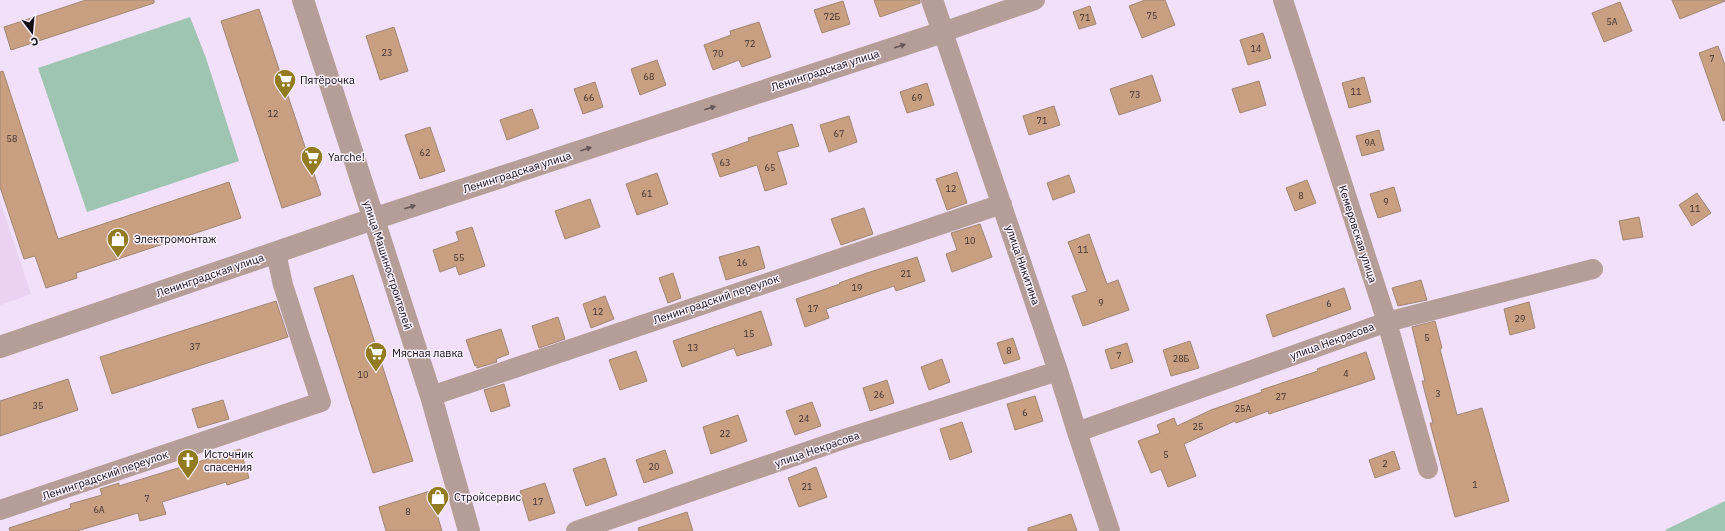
<svg xmlns="http://www.w3.org/2000/svg" width="1725" height="531" viewBox="0 0 1725 531" font-family="'IBM Plex Sans',sans-serif">
<rect width="100%" height="100%" fill="#f2dff9"/>
<!-- built -->
<path fill="#e9d2f2" d="M0 201 31 294 0 305Z"/>
<!-- green -->
<path fill="#9ec5b2" d="M190 17 206 58 239 161 87 212 38 68Z
M1725 501V531H1665L1667 529Z"/>
<!-- building -->
<path fill="#c89f80" stroke="#9f8774" d="M86 0H154V3L11 50 4 27Z
M874 0H920V3L880 17Z
M1145 0H1165L1175 25 1142 38 1129 6Z
M1672 0H1725V1L1680 19Z
M843 1 850 24 822 33 814 10Z
M1620 2 1632 31 1604 42 1592 13Z
M1090 6 1096 24 1079 29 1073 12Z
M259 9 321 195 282 208 221 21Z
M759 22 771 57 742 67 739 60 713 70 704 45 731 35 730 31Z
M394 27 408 71 380 80 366 36Z
M1263 33 1271 58 1248 65 1240 40Z
M1718 46 1725 65V120L1723 121 1699 53Z
M657 60 666 85 640 95 631 69Z
M3 71 58 239 229 182 241 218 76 273 77 278 46 288 35 256 24 259 0 187V72Z
M1152 75 1161 101 1119 115 1110 89Z
M1364 77 1371 102 1349 108 1342 83Z
M1259 81 1266 105 1240 113 1232 89Z
M595 82 603 107 583 114 574 89Z
M927 83 934 105 907 113 900 92Z
M1054 106 1060 125 1029 135 1023 116Z
M532 109 539 128 507 140 500 120Z
M849 116 857 142 829 152 820 125Z
M792 124 799 146 777 152 787 184 765 191 757 165 720 177 712 154 749 141 748 138Z
M430 127 445 171 420 179 405 135Z
M1379 130 1384 150 1362 156 1356 136Z
M957 172 967 203 947 210 936 179Z
M657 173 668 204 637 215 626 184Z
M1069 175 1075 192 1053 200 1047 183Z
M1307 180 1316 203 1295 211 1286 188Z
M1394 187 1401 211 1378 218 1370 194Z
M1697 193 1711 213 1692 226 1679 205Z
M590 199 600 227 565 239 555 211Z
M864 208 873 234 841 245 831 219Z
M1639 217 1643 237 1623 240 1619 221Z
M980 224 992 257 952 272 946 254 957 250 951 233Z
M472 227 485 266 459 275 456 266 440 272 433 250 459 241 456 232Z
M1089 234 1107 284 1118 280 1129 310 1083 326 1072 296 1087 291 1068 242Z
M759 246 765 268 726 280 719 257Z
M917 257 925 281 896 291 894 286 826 309 829 318 805 327 796 299 840 284 839 283 867 273Z
M673 273 681 298 668 303 659 278Z
M353 275 413 461 373 473 314 288Z
M1421 280 1427 300 1398 306 1392 288Z
M1344 288 1351 309 1273 337 1266 315Z
M605 296 614 319 591 328 583 304Z
M276 301 288 337 112 394 100 357Z
M1529 302 1535 328 1510 335 1504 309Z
M761 311 772 345 737 356 734 348 682 367 673 341Z
M558 317 565 339 539 348 532 326Z
M1435 321 1442 348 1440 349 1457 415 1482 408 1509 501 1455 517 1430 423H1433L1422 381H1425L1412 327Z
M501 329 509 354 496 359 497 362 477 368V365L475 366 466 340Z
M1013 338 1020 359 1004 364 997 343Z
M1190 341 1199 368 1171 376 1163 350Z
M1127 343 1133 362 1111 369 1105 350Z
M636 351 647 381 620 390 609 360Z
M1366 352 1375 379 1269 414 1268 411 1236 423 1235 421 1184 444 1196 476 1168 487 1161 469 1151 473 1138 441 1160 433 1157 425 1174 418 1177 426 1211 410 1262 392 1261 390 1318 371 1317 369Z
M942 359 950 382 929 390 921 367Z
M68 379 78 410 0 436V401Z
M887 380 894 403 870 411 863 388Z
M504 384 510 406 491 412 484 390Z
M1035 396 1043 421 1015 430 1007 404Z
M223 400 229 419 198 428 192 409Z
M812 402 821 426 795 435 786 411Z
M738 415 747 441 711 454 703 427Z
M962 422 972 452 950 460 940 429Z
M240 449 249 478 227 485 226 482 162 502 166 514 140 521 138 513 77 531H10L9 528 71 508 70 504 102 495 100 489 119 483V486Z
M665 450 673 473 644 483 636 460Z
M1394 451 1400 469 1375 478 1369 460Z
M605 458 617 495 586 506 573 469Z
M816 467 827 497 799 507 788 478Z
M545 483 555 513 529 521 520 491Z
M430 491 442 531H386L379 507Z
M687 512 693 531H639L638 528Z
M1071 514 1077 531H1028V528Z"/>
<g fill="none" stroke-linecap="round" stroke-linejoin="round">
<!-- minor -->
<path stroke="#b59e97" stroke-width="20" d="M1035 0 943 32 1058 371 1077 432 1110 531
M1283 0 1387 322 1428 469
M431 396 1002 204
M1077 432 1387 322 1593 269
M0 510 321 402 283 285 276 253
M576 531 841 440 1058 371"/>
<!-- tertiary -->
<path stroke="#b59e97" stroke-width="22" d="M303 0 431 396 469 531
M0 347 373 219 943 32 932 0"/>
</g>
<!-- one-way arrows -->
<defs><path id="oneway-solid" d="M-6-.8H1V-3.2L6.5 0L1 3.2V.8H-6Z"/></defs>
<g fill="#645556">
<use href="#oneway-solid" transform="translate(900 46) rotate(-18)"/>
<use href="#oneway-solid" transform="translate(710 108) rotate(-18)"/>
<use href="#oneway-solid" transform="translate(586 149) rotate(-18)"/>
<use href="#oneway-solid" transform="translate(410 207) rotate(-18)"/>
</g>
<!-- icons -->
<defs>
<g id="supermarket-pin" transform="scale(1.15)"><path d="M0 17L-7.5 6A9.5 9.5 0 1 1 7.5 6Z" fill="#927b21" stroke="#f9f1fc"/><path d="M-6-5.5h2.5l.6 2H6L4.5 2H-2.5L-4.4-4H-6ZM-1.5 3.2a1.3 1.3 0 1 0 .1 0ZM3 3.2a1.3 1.3 0 1 0 .1 0Z" fill="#fff"/></g>
<g id="shop-pin" transform="scale(1.15)"><path d="M0 17L-7.5 6A9.5 9.5 0 1 1 7.5 6Z" fill="#927b21" stroke="#f9f1fc"/><path d="M-5-2.5h2.3a2.7 3.5 0 0 1 5.4 0H5L5.5 6h-11ZM-1.5-2.5h3a1.5 2.3 0 0 0-3 0Z" fill="#fff"/></g>
<g id="church-pin" transform="scale(1.15)"><path d="M0 17L-7.5 6A9.5 9.5 0 1 1 7.5 6Z" fill="#927b21" stroke="#f9f1fc"/><path d="M-1.2-6h2.4v3.5h3.3v2.4h-3.3V6h-2.4V-.1h-3.3v-2.4h3.3Z" fill="#fff"/></g>
</defs>
<g fill-rule="evenodd">
<use href="#supermarket-pin" x="285" y="80"/>
<use href="#supermarket-pin" x="312" y="157"/>
<use href="#shop-pin" x="118" y="239"/>
<use href="#supermarket-pin" x="376" y="353"/>
<use href="#church-pin" x="188" y="460"/>
<use href="#shop-pin" x="438" y="497"/>
</g>
<g text-anchor="middle" stroke-width="3" stroke-linejoin="round" paint-order="stroke">
<!-- number labels -->
<g font-size="9" fill="#403130">
<text x="1152" y="19">75</text>
<text x="832" y="20">72Б</text>
<text x="1085" y="21">71</text>
<text x="1612" y="25">5А</text>
<text x="750" y="47">72</text>
<text x="1256" y="52">14</text>
<text x="387" y="56">23</text>
<text x="718" y="57">70</text>
<text x="1712" y="62">7</text>
<text x="649" y="80">68</text>
<text x="1356" y="95">11</text>
<text x="1135" y="98">73</text>
<text x="589" y="101">66</text>
<text x="917" y="101">69</text>
<text x="273" y="117">12</text>
<text x="1042" y="124">71</text>
<text x="839" y="137">67</text>
<text x="12" y="142">58</text>
<text x="1370" y="146">9А</text>
<text x="425" y="156">62</text>
<text x="725" y="166">63</text>
<text x="770" y="171">65</text>
<text x="951" y="192">12</text>
<text x="647" y="197">61</text>
<text x="1301" y="199">8</text>
<text x="1386" y="205">9</text>
<text x="1695" y="212">11</text>
<text x="970" y="244">10</text>
<text x="1083" y="253">11</text>
<text x="459" y="261">55</text>
<text x="742" y="266">16</text>
<text x="906" y="277">21</text>
<text x="857" y="291">19</text>
<text x="1101" y="306">9</text>
<text x="1329" y="307">6</text>
<text x="813" y="312">17</text>
<text x="598" y="315">12</text>
<text x="1520" y="322">29</text>
<text x="749" y="337">15</text>
<text x="1427" y="341">5</text>
<text x="195" y="350">37</text>
<text x="693" y="351">13</text>
<text x="1009" y="354">8</text>
<text x="1119" y="359">7</text>
<text x="1181" y="362">28Б</text>
<text x="1346" y="377">4</text>
<text x="363" y="378">10</text>
<text x="1438" y="397">3</text>
<text x="879" y="398">26</text>
<text x="1281" y="400">27</text>
<text x="38" y="409">35</text>
<text x="1243" y="412">25А</text>
<text x="1025" y="416">6</text>
<text x="804" y="422">24</text>
<text x="1198" y="430">25</text>
<text x="725" y="437">22</text>
<text x="1166" y="458">5</text>
<text x="1385" y="467">2</text>
<text x="654" y="470">20</text>
<text x="1475" y="488">1</text>
<text x="807" y="490">21</text>
<text x="147" y="502">7</text>
<text x="538" y="505">17</text>
<text x="99" y="513">6А</text>
<text x="408" y="515">8</text>
</g>
<!-- street labels -->
<g font-size="11" fill="#120c15" stroke="#f9f1fc">
<text transform="translate(825 70) rotate(-18)" y="4">Ленинградская улица</text>
<text transform="translate(517 172) rotate(-18)" y="4">Ленинградская улица</text>
<text transform="translate(1358 234) rotate(72)" y="4">Кемеровская улица</text>
<text transform="translate(388 265) rotate(72)" y="4">улица Машиностроителей</text>
<text transform="translate(1023 265) rotate(71)" y="4">улица Никитина</text>
<text transform="translate(210 275) rotate(-19)" y="4">Ленинградская улица</text>
<text transform="translate(716 299) rotate(-19)" y="4">Ленинградский переулок</text>
<text transform="translate(1332 341) rotate(-20)" y="4">улица Некрасова</text>
<text transform="translate(817 449) rotate(-19)" y="4">улица Некрасова</text>
<text transform="translate(105 475) rotate(-19)" y="4">Ленинградский переулок</text>
</g>
<!-- poi labels -->
<g font-size="11" fill="#120c15" stroke="#f9f1fc" text-anchor="start">
<text x="300" y="84">Пятёрочка</text>
<text x="328" y="161">Yarche!</text>
<text x="134" y="243">Электромонтаж</text>
<text x="392" y="357">Мясная лавка</text>
<text x="204" y="458">Источник<tspan x="204" dy="13">спасения</tspan></text>
<text x="454" y="501">Стройсервис</text>
</g>
</g>
<!-- north arrow -->
<g transform="translate(32 32) rotate(164)" stroke="#f9f1fc" stroke-width="3" paint-order="stroke">
<path d="M0-3L7 15L0 10L-7 15Z" fill="#120c15"/>
<text y="-6" font-size="11" font-weight="bold" text-anchor="middle" fill="#120c15">С</text>
</g>
</svg>
